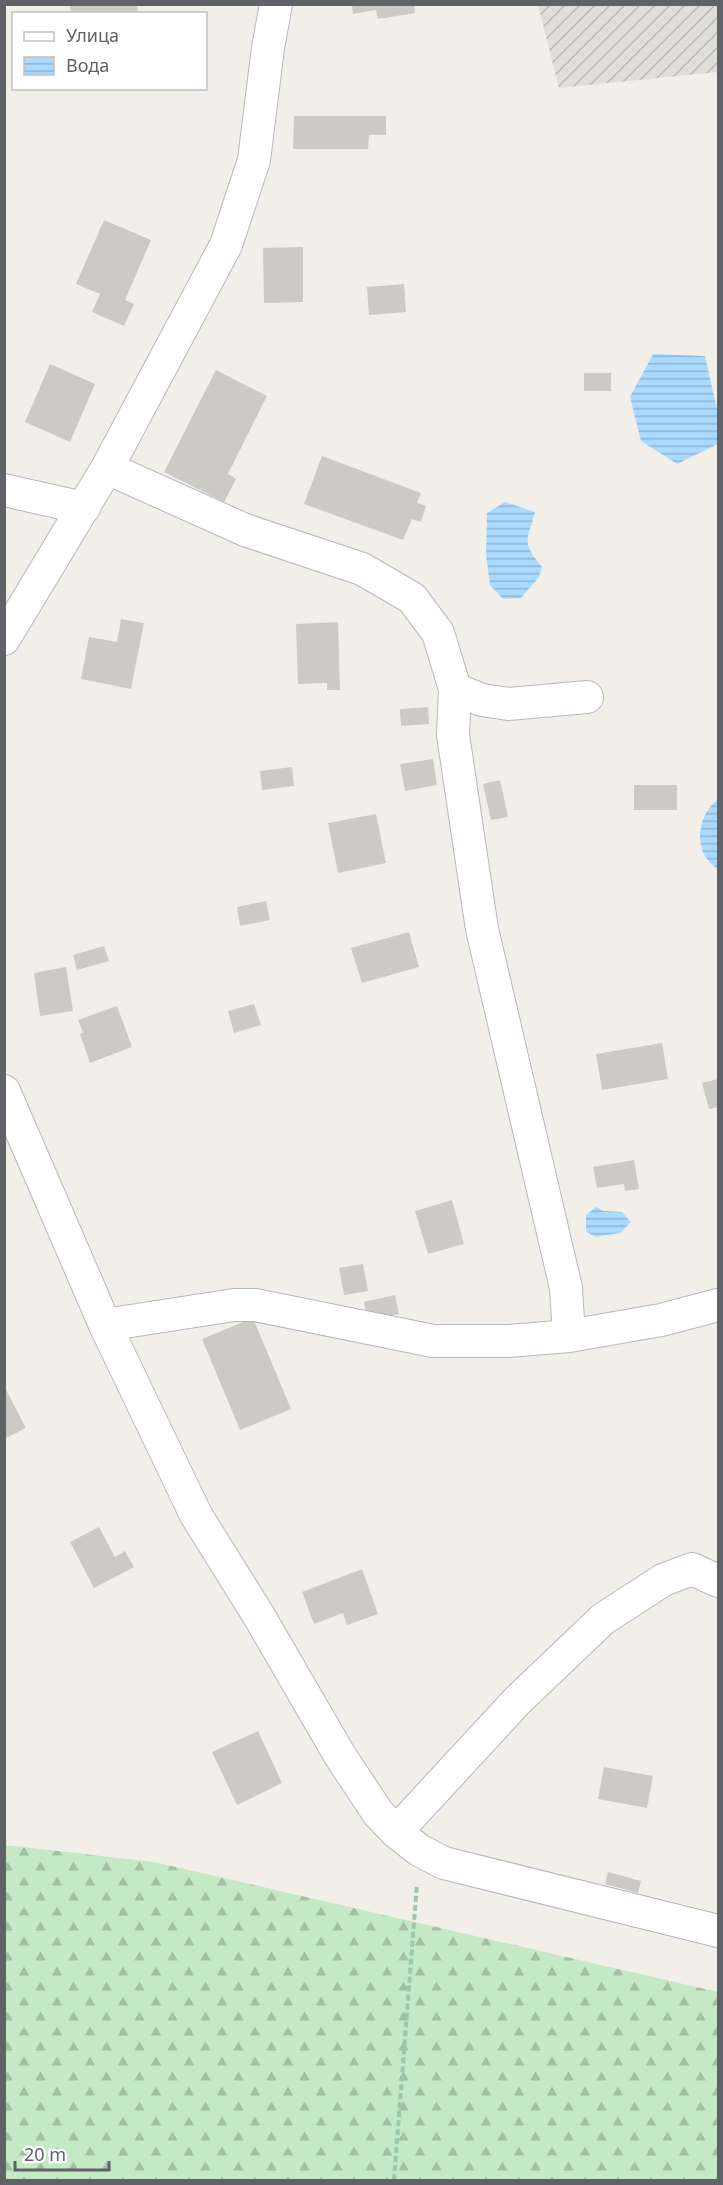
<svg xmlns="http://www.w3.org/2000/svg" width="723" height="2185" viewBox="0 0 723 2185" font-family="'Noto Sans',sans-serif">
<defs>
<pattern id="industrial-furrows" width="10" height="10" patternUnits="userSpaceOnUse" patternTransform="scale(1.5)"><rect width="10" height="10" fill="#e0deda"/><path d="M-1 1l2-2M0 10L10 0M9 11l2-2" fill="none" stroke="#b9b8b5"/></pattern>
<pattern id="forest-firs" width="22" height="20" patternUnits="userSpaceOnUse" patternTransform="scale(1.5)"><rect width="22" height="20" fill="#c5e8c5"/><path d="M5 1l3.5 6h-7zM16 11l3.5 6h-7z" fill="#a3c0a4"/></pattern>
<pattern id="water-rules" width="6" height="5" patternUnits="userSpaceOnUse" patternTransform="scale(1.5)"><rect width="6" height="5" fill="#aadaff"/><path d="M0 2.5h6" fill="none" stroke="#8eb4d2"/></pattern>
</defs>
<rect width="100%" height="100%" fill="#f1efe8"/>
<!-- industrial -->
<path fill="url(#industrial-furrows)" d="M538 5H718V72L559 88Z"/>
<!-- forest -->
<path fill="url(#forest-firs)" d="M5 1845 154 1862 718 1992V2180H5Z"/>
<!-- water -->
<path fill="url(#water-rules)" d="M653 354 705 356 718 414V444L677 464 641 441 630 397Z
M505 502 535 512C527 542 521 542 542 567L539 577 521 598 503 599 490 585 486 555 487 513Z
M718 799V870C714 866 708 861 705 856 694 838 702 811 718 799Z
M596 1207 604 1211 622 1212 631 1222 620 1233 595 1237 586 1231V1215Z"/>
<!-- building -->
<path fill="#cccac5" d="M70 4H137L138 14H71Z
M352 4H414L415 13 378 19 376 10 353 14Z
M294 116H386V135H369L368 149H293Z
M104 220 151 240 125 300 134 304 124 326 92 312 100 294 76 284Z
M303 247V302L264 303 263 248Z
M404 284 406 312 369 315 367 287Z
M50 364 95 384 70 442 25 422Z
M216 370 267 396 228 474 236 479 224 502 164 472Z
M584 373H611V391H584Z
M322 456 421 493 417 503 426 506 421 522 412 519 403 540 304 504Z
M121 619 144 623 131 689 81 679 89 637 117 642Z
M338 622 340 690H327V683L298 684 296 624Z
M428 707 429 724 401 726 400 709Z
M433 759 437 785 405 791 400 764Z
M292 767 294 786 262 790 260 771Z
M500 780 508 817 491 820 483 784Z
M634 785H677V810H634Z
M376 814 386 863 338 873 328 823Z
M266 901 270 920 240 926 237 907Z
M409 932 419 967 362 983 351 948Z
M104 946 109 961 77 970 73 955Z
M66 967 73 1011 40 1016 34 973Z
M254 1004 261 1025 234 1033 228 1011Z
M117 1006 132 1047 90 1063 80 1034 83 1033 78 1020Z
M662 1043 668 1079 602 1090 596 1054Z
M718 1079V1107L709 1109 702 1083Z
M634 1160 639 1189 625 1191 624 1184 597 1188 593 1167Z
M452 1200 464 1244 428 1254 415 1211Z
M363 1264 368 1291 344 1295 339 1268Z
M395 1295 399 1314 367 1320 364 1302Z
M253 1318 291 1409 240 1430 202 1339Z
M4 1386 26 1428 4 1439Z
M99 1527 115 1557 125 1551 134 1567 94 1588 70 1542Z
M362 1569 378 1614 347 1625 343 1613 314 1624 302 1592Z
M258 1731 282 1783 237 1805 212 1752Z
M604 1767 653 1776 647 1808 598 1799Z
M608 1872 641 1881 638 1893 605 1884Z"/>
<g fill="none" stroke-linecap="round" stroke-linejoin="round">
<!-- minor casing -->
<g stroke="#b5b8bc" stroke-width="34">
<path id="minor" d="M107 468 245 530 362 569 412 598 438 633 455 689 453 735 482 929 566 1288 569 1336
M4 490 84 508
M4 639 107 468 226 245 254 160 268 48 276 4
M455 689 482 700 508 704 587 697
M4 1091 105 1325 196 1515 259 1616 339 1754 378 1813 396 1832 419 1850 444 1863 718 1931
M105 1325 234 1305H255L433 1341H508L569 1336 661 1320 718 1305
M396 1832 517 1701 603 1619 663 1580 692 1569 718 1581"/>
</g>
<!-- path -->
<path stroke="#9cc7a9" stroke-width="4" stroke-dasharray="6 3" stroke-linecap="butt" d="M394 2180 417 1884"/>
<!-- minor -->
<use href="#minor" stroke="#fff" stroke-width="32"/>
</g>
<!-- border -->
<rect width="723" height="2185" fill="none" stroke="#5f6368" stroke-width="12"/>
<!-- legend -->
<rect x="12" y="12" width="195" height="78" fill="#ffffff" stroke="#bfc1c3" stroke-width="1.5"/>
<rect x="24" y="32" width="30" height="9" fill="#ffffff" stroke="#bfc1c3" stroke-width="1.5"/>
<text x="66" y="42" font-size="18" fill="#5f6368">Улица</text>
<rect x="24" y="57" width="30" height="18" fill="url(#water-rules)" stroke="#bfc1c3" stroke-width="1.5"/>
<text x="66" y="72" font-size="18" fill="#5f6368">Вода</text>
<!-- scale -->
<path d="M15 2161v9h94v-9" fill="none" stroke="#5f6368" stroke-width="3"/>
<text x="24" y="2161" font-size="18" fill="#5f6368" stroke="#ffffff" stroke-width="4.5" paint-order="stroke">20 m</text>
</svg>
